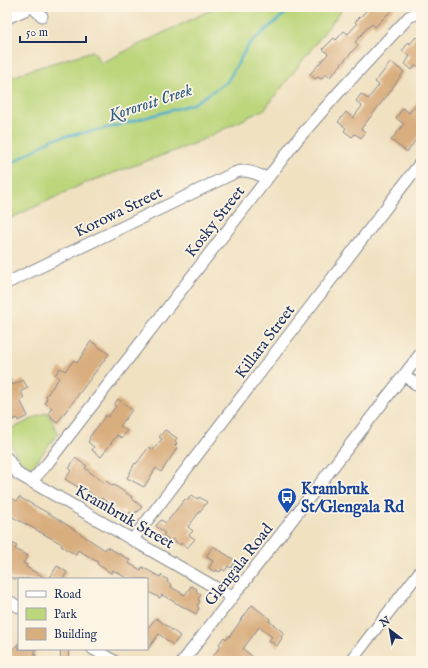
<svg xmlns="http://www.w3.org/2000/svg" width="428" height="668" viewBox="0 0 428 668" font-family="'IM FELL English',serif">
<rect width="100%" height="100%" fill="#fcf5e5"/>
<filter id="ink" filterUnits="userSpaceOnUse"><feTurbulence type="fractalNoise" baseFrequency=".025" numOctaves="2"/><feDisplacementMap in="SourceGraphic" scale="8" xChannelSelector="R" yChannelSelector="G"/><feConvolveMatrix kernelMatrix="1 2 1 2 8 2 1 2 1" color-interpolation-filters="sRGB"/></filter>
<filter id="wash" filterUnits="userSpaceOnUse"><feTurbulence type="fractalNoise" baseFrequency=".012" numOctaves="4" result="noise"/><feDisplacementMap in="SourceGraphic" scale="16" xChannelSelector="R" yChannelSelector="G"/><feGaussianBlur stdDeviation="0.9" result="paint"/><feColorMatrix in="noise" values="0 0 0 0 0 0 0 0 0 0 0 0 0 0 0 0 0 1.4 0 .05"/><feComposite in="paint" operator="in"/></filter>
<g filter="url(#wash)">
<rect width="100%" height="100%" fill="#f0e1c1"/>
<!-- green -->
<path fill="#bcd67b" stroke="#6c826c" d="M217 7H344L265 109 191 145 83 184 7 220V79L33 69 93 51 101 63Z
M47 412 58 433 33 466 27 468 21 464 7 436V431Z"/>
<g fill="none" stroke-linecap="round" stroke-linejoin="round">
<!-- stream -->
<path stroke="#4badca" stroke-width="2.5" d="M7 166 53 139 112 127 193 104 227 82 249 44 293 7"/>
</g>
<g id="blocks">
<!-- building -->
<path fill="#d9ae7f" d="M370 7H395L375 27 372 24 367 28 355 42 358 45 330 77 326 73 321 79 318 77 315 79 310 74 328 54 323 49 334 38 336 40 344 31 348 34 357 24 355 22Z
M416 37 421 40V69L416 65 412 70 405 64 410 56 402 51 409 42 410 44Z
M391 62 404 72 392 88H393L361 129 366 132 361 138 355 134 352 137 344 131 346 128 338 122 346 112 353 118 362 106 356 101 361 94 368 99 379 85 375 82Z
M421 98V133L407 152 391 140 404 124 396 118 403 108 409 113Z
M91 341 109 354 57 423 52 419 49 412 52 408 45 403 47 397 46 396 59 378 55 375 60 368 65 371 74 360 77 363Z
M7 372 13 385 23 380 28 388 21 391 24 398 20 400 28 416 18 421 17 418 11 421 7 413Z
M118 399 132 410 120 426 127 431 122 438 117 435 101 457 92 450 94 447 88 442 90 439 89 438 106 415 108 417 116 406 114 405Z
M165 430 177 438 175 441 177 443 175 446 177 448 161 472 156 468 144 487 127 478 135 463 136 464 149 447 153 450 162 439 159 437Z
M75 458 87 466 85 468 104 483 106 481 113 486 114 485 132 497 131 498 142 507 138 512 137 511 134 515 130 512 128 515 122 510 120 512 102 498 100 500 83 487 81 489 65 479 71 471 69 469Z
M191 495 198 499 199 497 207 502 188 527 193 531 189 535 195 539 187 548 181 543 180 545 172 539 171 541 163 535 165 533 156 526 161 520 166 523 185 499 187 501Z
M7 496 17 501 19 497 55 517 105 550 107 547 130 560 128 563 141 570 142 567 160 577 161 575 168 580 167 582 172 585 171 587 185 595 191 586 197 589 196 592 201 594 198 600 200 601 197 606 199 608 196 614 162 595 160 598 147 591V579H128L113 570 111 573 97 564 98 562 78 550 76 555 61 546 62 544 7 514Z
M10 542 17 546 15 549 28 556 23 563 27 565 26 567 47 579H14L7 575V548Z
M213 546 236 561 231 568 228 566 225 571 222 569 220 572 216 570 215 572 209 568 213 561 206 557Z
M57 566 67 572 63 579H49Z
M252 605 270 619 269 621 284 633 281 637 282 638 277 646 269 640 272 637 259 627 243 649 258 661H209L221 646 219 644 224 637 226 639 229 637Z
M156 618 180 636 173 645 159 634 147 650V629Z
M19 643V649H37L34 653 36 655 31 660 29 658 25 661H7L12 654 10 652Z
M60 649H68L69 659 61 661Z"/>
</g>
</g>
<g filter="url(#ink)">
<use href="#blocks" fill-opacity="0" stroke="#868890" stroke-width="1"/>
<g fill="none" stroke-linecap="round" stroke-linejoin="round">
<!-- minor casing -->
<g stroke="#868890" stroke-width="13">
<path id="minor" d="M32 7 42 16
M7 18 25 10 28 7
M7 283 234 173C246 168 256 174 267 178
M404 375 421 388
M7 458 18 474 232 597
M31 482 47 464 297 140 339 92 409 17 415 14 421 15
M133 539 421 162
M7 600 19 607
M93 649 114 661
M183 661 421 353
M351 661 421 570"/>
</g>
<!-- minor -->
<use href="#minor" stroke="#fff" stroke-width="11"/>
</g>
</g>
<!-- icons -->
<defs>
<g id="bus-pin" transform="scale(1)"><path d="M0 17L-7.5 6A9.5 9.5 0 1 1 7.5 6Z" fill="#1a4fb4" stroke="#fcf5e5"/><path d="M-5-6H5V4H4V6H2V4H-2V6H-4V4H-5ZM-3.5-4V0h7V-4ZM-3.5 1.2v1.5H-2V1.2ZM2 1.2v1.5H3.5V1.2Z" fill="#fff"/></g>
</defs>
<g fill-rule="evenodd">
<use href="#bus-pin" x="287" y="497"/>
</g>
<g text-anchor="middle" stroke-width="3.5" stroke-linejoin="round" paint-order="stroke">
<!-- street labels -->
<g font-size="16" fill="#1b2f5e" stroke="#fcf5e5">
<text transform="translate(118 211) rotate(-26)" y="6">Korowa Street</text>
<text transform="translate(214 221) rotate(-52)" y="6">Kosky Street</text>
<text transform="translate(264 341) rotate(-53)" y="6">Killara Street</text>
<text transform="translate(125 516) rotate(30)" y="6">Krambruk Street</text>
<text transform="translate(238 564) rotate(-52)" y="6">Glengala Road</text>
</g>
<!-- transit labels -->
<g font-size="16" font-weight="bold" fill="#164399" stroke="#fcf5e5" text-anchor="start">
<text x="301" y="494">Krambruk<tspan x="301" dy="18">St/Glengala Rd</tspan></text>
</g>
<!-- water labels -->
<g font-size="17" font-style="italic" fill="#2c5b84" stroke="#fcf5e5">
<text transform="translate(150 102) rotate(-18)" y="6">Kororoit Creek</text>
</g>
</g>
<!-- margin -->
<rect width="428" height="668" fill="none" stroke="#fcf5e5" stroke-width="24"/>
<!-- legend -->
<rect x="18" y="578" width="130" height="72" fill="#fcf5e5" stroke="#a2a6af"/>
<rect x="26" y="591" width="20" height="6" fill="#ffffff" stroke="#a2a6af"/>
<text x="54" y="598" font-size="12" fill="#1b2f5e">Road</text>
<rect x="26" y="608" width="20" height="12" fill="#bcd67b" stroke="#a2a6af"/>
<text x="54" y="618" font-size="12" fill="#1b2f5e">Park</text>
<rect x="26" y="628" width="20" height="12" fill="#d9ae7f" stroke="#a2a6af"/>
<text x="54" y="638" font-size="12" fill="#1b2f5e">Building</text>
<!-- north arrow -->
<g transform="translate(390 630) rotate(329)" stroke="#fcf5e5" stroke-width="3" paint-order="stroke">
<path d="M0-3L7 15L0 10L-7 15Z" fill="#1b2f5e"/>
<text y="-6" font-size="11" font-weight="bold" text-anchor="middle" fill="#1b2f5e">N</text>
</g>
<!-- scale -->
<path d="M20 36v6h66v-6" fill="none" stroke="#1b2f5e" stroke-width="2"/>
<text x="26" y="36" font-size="12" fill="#1b2f5e" stroke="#fcf5e5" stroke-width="3" paint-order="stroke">50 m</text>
</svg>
